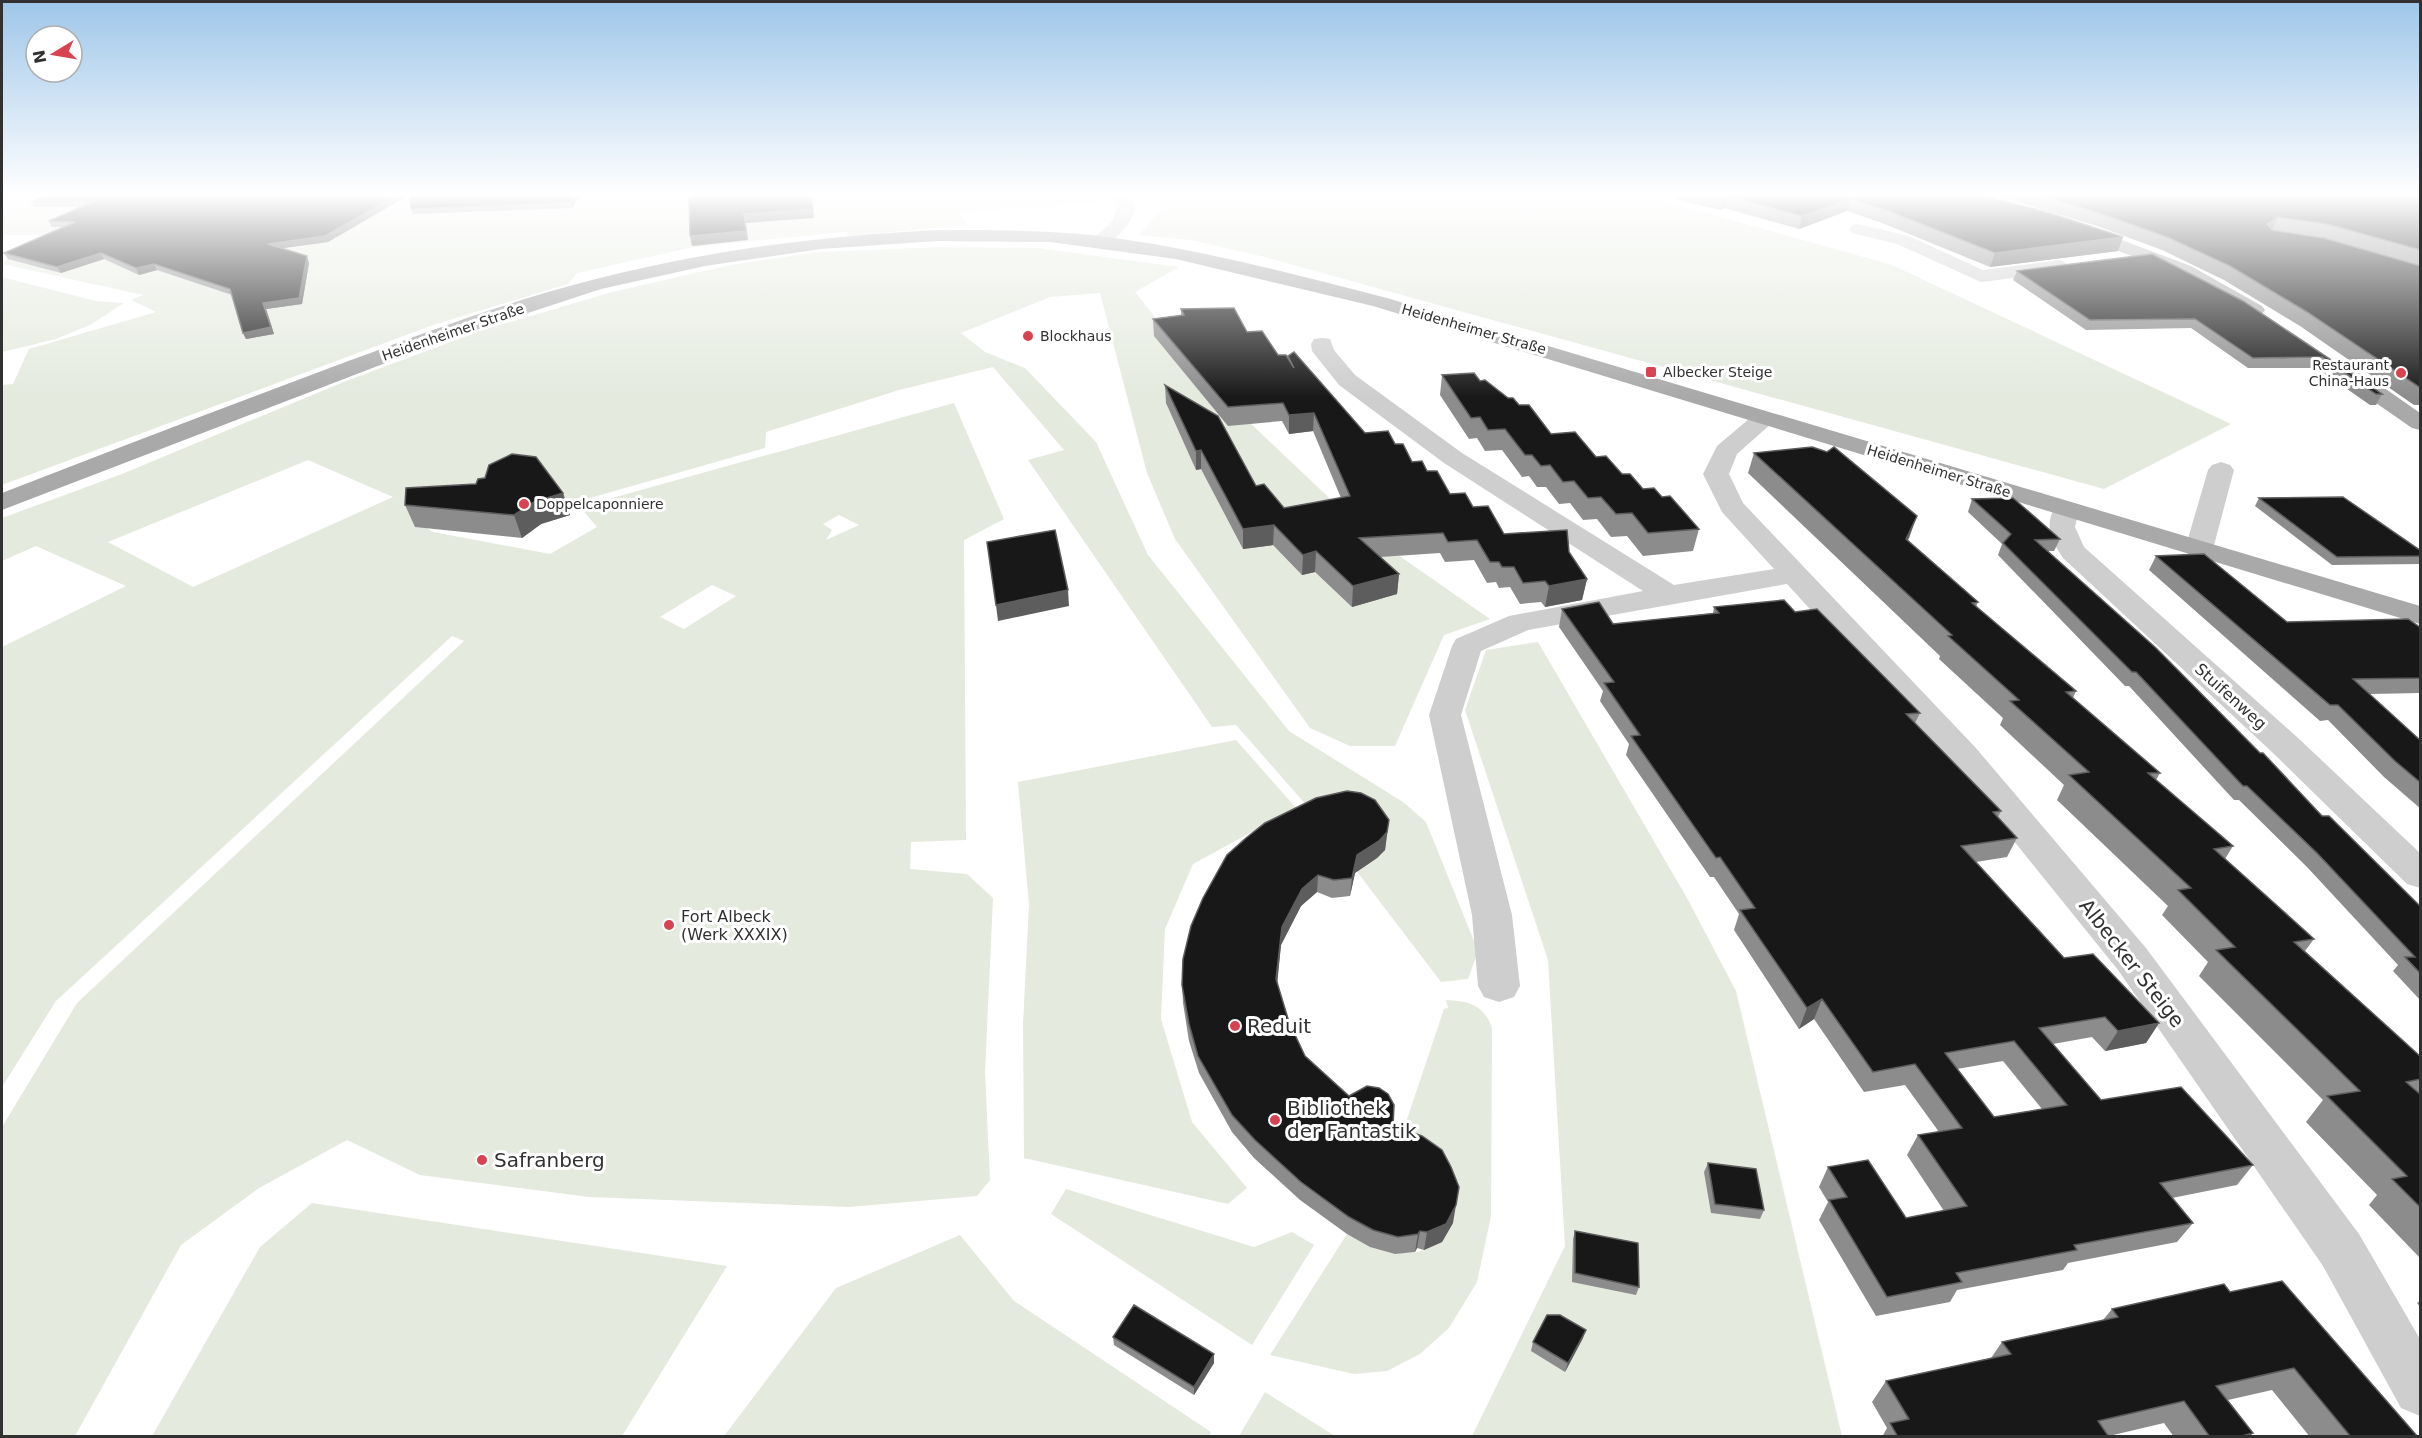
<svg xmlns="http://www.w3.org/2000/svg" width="2422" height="1438" viewBox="0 0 2422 1438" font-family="'DejaVu Sans',sans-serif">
<rect width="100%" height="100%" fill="#fff"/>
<!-- green -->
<path fill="#e4eade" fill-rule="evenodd" d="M4 196H1093L1104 203 959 212 968 225 849 236 846 232 694 247 577 273 568 284 433 325 2 485V385L13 384 29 349 156 312 131 300 143 295 3 264 13 252 47 235H2Z
M1175 196H1647L1892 265 2231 424 2104 489 1265 257 1195 241 1139 235 1163 207 1158 198Z
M940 247 1038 248 1179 267 1135 292 1207 382 1365 532 1490 619 1444 635 1395 746H1350L1310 728 1175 539 1147 473 1100 293 1050 297 961 333 985 352 1025 368 1096 442 1148 555 1289 731 1403 802 1426 822 1478 951 1468 979 1441 982 1355 869C1372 861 1383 857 1387 838L1315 815 1236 725 1212 727 1028 460 1064 450 993 367 899 390 766 432 765 448 569 504 548 477 425 527 433 532 550 554 597 527 580 507 954 403 1004 519 964 540 966 840 911 842 910 869 967 874 993 898 985 1072 990 1180 977 1196 849 1207 589 1197 420 1175 347 1140 259 1188 181 1245 75 1436H2V1127L77 1003 464 641 452 636 56 1001 2 1087V647L126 586 36 546 2 561V518L122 474 346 381 483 330 612 292 730 265 819 252ZM308 460 393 497 193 587 108 542ZM839 515 859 525 826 540 832 530 823 524ZM712 585 736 596 684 629 660 617Z
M2 277 96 301 124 303 90 325 56 339 2 352Z
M1538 642 1687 898 1736 991 1842 1436H1472L1565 1246 1548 960 1465 710 1486 650Z
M1236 740 1296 808 1193 864 1165 929 1161 1019 1192 1122 1247 1188 1228 1204 1024 1158 1023 1024 1029 905 1018 782Z
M1446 1000C1469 1001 1484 1005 1492 1028L1491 1216 1477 1282 1449 1328 1420 1354 1387 1371 1354 1374 1270 1355 1347 1234C1390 1258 1447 1269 1455 1204L1398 1146 1444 1009 1448 1008Z
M1066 1189 1254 1247 1292 1232 1314 1245 1252 1345 1051 1214Z
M312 1203 727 1266 622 1436H152L260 1247Z
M960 1235 1014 1301 1211 1432 1209 1436H724L836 1288Z
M1265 1392 1335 1436H1239Z"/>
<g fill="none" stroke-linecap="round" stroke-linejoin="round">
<!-- minor -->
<path fill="#cecece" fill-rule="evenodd" d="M1110 196H1127L1135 204C1134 223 1120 234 1106 246H1094L1091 242 1094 238 1112 222 1118 205Z
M1858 224 1909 236 1983 270 2061 260 2070 266 2061 272 1981 282 1897 244 1852 233 1849 229 1852 225Z
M1322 338 1330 339 1334 350 1355 375 1462 453 1674 585 1774 569 1722 512 1703 474 1717 446 1756 413H1772L1776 418 1772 423 1737 454 1729 474 1743 503 1975 747 2146 948 2359 1234 2420 1339V1416L2401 1408 2323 1266 2118 970 1951 763 1787 584 1528 630 1481 651 1461 715 1512 915 1520 986 1514 997 1499 1002 1484 997 1478 986 1472 915 1429 715 1452 646 1456 639 1509 616 1643 591 1444 463 1339 385 1312 351 1311 344 1314 339Z
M2221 462 2230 465 2234 470 2213 549 2209 555 2199 557 2189 555 2185 549 2208 470 2212 465Z
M2066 502 2075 504 2079 510 2075 527 2084 547 2297 737 2420 853V888L2407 884 2273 753 2063 558C2051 540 2043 524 2057 504Z"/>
<!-- major -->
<path fill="#a9a9a9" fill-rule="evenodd" d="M2079 224 2191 266 2262 306 2265 310 2262 314H2248L2177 274 2073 233 2070 229 2073 225Z
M937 230C989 230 1040 230 1092 235 1192 247 1290 273 1387 298L2420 606V624L1373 306 1176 259 1050 242 937 241 821 249 705 266 601 289 448 339 2 510V493C110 451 218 410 327 369 413 337 499 304 588 281 702 251 819 236 937 230Z
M2345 364 2353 366 2420 413V430L2412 428 2337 376 2334 371 2337 366Z"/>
</g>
<!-- wall -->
<path fill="#8c8c8c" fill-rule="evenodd" d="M44 196H407L328 242 281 248 309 263 302 304 266 309 274 334 246 339 243 333 232 295 157 270 139 275 104 259 61 273 8 259 4 253 63 227H52L49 221 82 207H34L31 202Z
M580 196 572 208 413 214 411 209Z
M1675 196H1987L2123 237 2118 251 1990 267 1882 223 1847 211 1799 229 1724 208 1721 210 1677 200Z
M1991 196H2421V405H2414L2300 326 2224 280 2162 250 2097 226 2008 199ZM2272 230 2321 237 2357 247Z
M2152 254 2382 394 2376 405H2370L2317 368H2248L2191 328 2086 330 2013 280 2017 271Z
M1181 309 1247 332 1278 355 1288 359V356L1365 433 1395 444 1412 462 1427 471 1450 494 1473 507 1504 534 1569 552 1587 579 1582 600 1545 607 1541 602 1520 604 1510 587 1499 588 1496 582 1487 583 1474 560 1445 562 1440 553 1380 557 1399 574 1397 594 1352 607 1315 572 1302 575 1273 545 1243 549 1201 469 1196 470 1166 403 1165 385 1256 486 1284 508 1341 498 1313 431 1289 434 1282 421 1228 426 1154 336 1153 319 1181 315Z
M1442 375 1480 381 1519 405 1551 434 1596 457 1643 489 1662 497 1699 529 1693 551 1643 556 1627 536 1611 537 1597 519 1583 520 1570 503 1559 504 1546 487H1537L1529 476 1522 477 1502 450 1485 451 1477 438 1469 439 1440 395Z
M1754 453 1908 541 1978 602 1976 607 2076 691 2073 698 2160 773 2156 780 2233 846 2225 859 2314 939 2305 951 2421 1057V1259L2369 1205 2377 1195 2306 1122 2323 1100 2199 976 2208 962 2162 915 2168 906 2057 800 2064 785 2000 725 2003 718 1939 659 1940 656 1748 473Z
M563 493 570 515 541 524 522 538 415 527 405 505Z
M2259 498 2421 551V564L2332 565 2255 506Z
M1972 499 2060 539 2054 551H2048L2322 816 2421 907V1001L2393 971 2398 965 2307 867 2239 800H2234L2129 686H2125L1998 555 2002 544 1968 512Z
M2156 556 2287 622 2421 628V693L2369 694 2421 741V809L2384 777 2328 720 2320 721 2149 570Z
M1714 607 1795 612 1920 713 1915 723 2001 811 1998 817 2017 838 2007 857 1976 862 2064 958 2159 1023 2146 1043 2105 1051 2092 1037 2053 1044 2101 1100 2253 1165 2237 1185 2172 1198 2193 1223 2177 1242 2068 1263 2063 1270 1957 1290 1950 1302 1876 1316 1819 1220 1828 1202 1819 1187 1828 1167 1906 1218 1944 1211 1907 1155 1918 1135 1939 1132 1905 1085 1864 1092 1814 1019 1799 1029 1734 930 1739 914 1714 877H1710L1626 755 1629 744 1600 701 1603 691 1559 627 1562 609 1613 624 1713 613ZM2003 1061 2042 1109 1994 1117 1957 1069Z
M1389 820 1385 850 1377 858 1355 873 1350 896 1332 898 1317 892 1301 906 1281 945 1277 982 1289 1022 1305 1056 1349 1096 1393 1126 1453 1223 1442 1242 1424 1250 1417 1248 1415 1252 1395 1254 1370 1247 1347 1234 1300 1200 1254 1158 1232 1132 1199 1073 1189 1041 1183 1003 1182 985 1183 959Z
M1708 1163 1764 1210 1760 1219 1711 1213 1704 1172Z
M1575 1231 1639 1287 1636 1295 1572 1282 1573 1239Z
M2230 1292 2418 1437H2310L2272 1390 2228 1400 2253 1433 2249 1437H2174L2164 1423 2109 1436V1437H1882L1887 1428 1872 1402 1886 1381 1991 1358 2002 1342 2103 1320 2112 1309Z
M2421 1300V1308L2417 1303Z
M1113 1337 1214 1354V1363L1194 1395 1114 1345Z
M1583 1338 1565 1372 1531 1351 1533 1342Z"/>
<!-- shaded-wall -->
<path fill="#5d5d5d" d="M396 196H407L328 242 270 250 268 244Z
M575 196H580L572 208 571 202Z
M812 196 814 218 746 223 748 240 692 246 690 236 744 214Z
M1727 196 1724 208 1721 210 1724 197Z
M1851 199 1847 211 1799 229 1802 216Z
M2278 217 2272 230 2261 237 2267 224Z
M2123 237 2118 251 1990 267 1995 253Z
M101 253 104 259 61 273 57 267Z
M307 256 309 263 302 304 266 309 274 334 246 339 243 333 263 303Z
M154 264 157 270 139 275 136 268Z
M1314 413 1313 431 1289 434V415Z
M1201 450V469L1196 470V451Z
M563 493 570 515 541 524 522 538 514 515 534 502Z
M1917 516 1909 538 1898 562 1906 539Z
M1274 525 1273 545 1243 549V529Z
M1316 551 1315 572 1302 575 1303 555Z
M1399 574 1397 594 1352 607 1353 586Z
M1587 579 1582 600 1545 607 1549 586Z
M1068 590 1069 606 998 621 996 605Z
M1389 820 1385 850 1377 858 1355 873 1350 896 1352 878 1357 855Z
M1318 875 1317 892 1301 906 1281 945 1276 996V979L1282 927 1302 889Z
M1822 999 1814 1019 1799 1029 1807 1008Z
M2159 1023 2146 1043 2105 1051 2118 1031Z
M1456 1205 1453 1223 1442 1242 1424 1250 1427 1232Z
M1420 1231 1417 1248 1415 1252 1418 1234Z
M1586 1330 1583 1338 1565 1372 1568 1363Z
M1214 1354V1363L1194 1395V1387Z
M2253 1433 2249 1437H2238Z"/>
<!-- building -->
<path fill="#181818" stroke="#5d5d5d" stroke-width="1.5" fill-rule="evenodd" d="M44 196H396L325 236 268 244 307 256 299 298 263 303 271 327 243 333 230 289 154 264 136 268 101 253 57 267 4 253 75 222 49 221 95 201 31 202Z
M410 196H575L571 202 411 209Z
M689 196H811L813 209 744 214 746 231 690 236Z
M1728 196H1987L2050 213 2123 237 1995 253 1886 210 1851 199 1802 216Z
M2042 196H2412L2421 197V250L2327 224 2278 217 2267 224 2272 230 2324 238 2421 266V388L2307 312 2230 266 2167 237 2102 214Z
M2152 254 2243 301 2382 394H2376L2322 357 2253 358 2195 319 2090 320 2017 271Z
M1234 308 1247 332 1262 331 1278 355H1286L1294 368 1288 356 1294 352 1365 433 1388 431 1395 444H1403L1412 462 1422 461 1427 471H1437L1450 494 1465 493 1473 507 1488 506 1504 534 1567 530 1569 552 1587 579 1549 586 1545 581 1523 583 1514 567H1502L1499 562H1490L1477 540 1448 542 1443 533 1359 538 1399 574 1353 586 1316 551 1303 555 1274 525 1243 529 1201 450 1196 451 1165 385 1218 416 1256 486 1264 484 1284 508 1350 496 1314 413 1289 415 1283 403 1228 407 1153 319 1184 315 1181 309Z
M1474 373 1480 381 1485 380 1508 398H1513L1519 405H1529L1551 434 1575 432 1596 457 1606 456 1622 474H1630L1643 489 1654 488 1662 497 1670 496 1699 529 1648 533 1632 513 1616 514 1601 497 1588 498 1574 481 1563 482 1550 465 1541 466 1532 455H1525L1505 429 1488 430 1480 417 1471 418 1442 375Z
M1812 447 1827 452 1834 447 1917 516 1906 539 1978 602 1972 603 2076 691 2066 692 2160 773H2148L2233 846 2214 849 2314 939 2294 942 2421 1057V1079L2406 1082 2421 1095V1208L2392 1179 2407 1176 2327 1096 2360 1091 2216 950 2235 947 2178 890 2191 888 2069 775 2089 772 2010 701 2019 700 1948 636 1952 635 1754 453Z
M512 454 536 457 563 493 534 502 514 515 405 505 406 488 476 484 478 479 485 478 489 465Z
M2343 497 2421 551V556L2337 557 2259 498Z
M2013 498 2060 539 2035 540 2156 648 2260 753H2263L2322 816H2329L2421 907V974L2405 957H2415L2317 853 2247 786H2243L2136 672H2132L2003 543 2011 534 1972 499Z
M1055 530 1068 590 996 605 987 542Z
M2204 554 2287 622 2408 619 2421 628V678L2353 679 2421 741V783L2395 761 2338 705H2330L2156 556Z
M1784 600 1795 612 1817 609 1920 713 1906 714 2001 811 1993 812 2017 838 1961 846 2064 958 2093 954 2159 1023 2118 1031 2105 1017 2039 1028 2101 1100 2181 1087 2253 1165 2160 1183 2193 1223 2074 1245 2077 1250 1956 1273 1962 1282 1887 1297 1829 1200 1847 1197 1828 1167 1868 1160 1906 1218 1967 1206 1918 1135 1962 1128 1915 1064 1873 1072 1822 999 1807 1008 1740 910 1755 908 1720 857 1716 858 1631 736 1640 735 1604 683 1614 682 1562 609 1599 602 1613 624 1719 613 1714 607ZM2014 1041 2067 1105 1994 1117 1945 1053Z
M1347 791 1361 793 1375 800 1389 820 1387 832 1379 841 1357 855 1352 878 1334 880 1318 875 1302 889 1282 927 1276 979 1289 1022 1305 1056 1349 1096 1367 1086 1379 1088 1388 1094 1394 1105 1393 1126 1422 1136 1442 1150 1451 1167 1459 1187 1456 1205 1446 1224 1427 1232 1420 1231 1418 1234 1398 1237 1373 1230 1349 1217 1301 1182 1255 1140 1232 1115 1198 1056 1189 1024 1182 985 1183 959 1191 926 1203 898 1227 855 1246 838 1265 823 1316 798Z
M1708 1163 1756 1169 1764 1210 1715 1204Z
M1575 1231 1638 1243 1639 1287 1575 1273Z
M2282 1281 2418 1437H2351L2294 1368 2216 1386 2253 1433 2238 1437H2210L2184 1401 2098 1421 2109 1437H1898L1890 1423 1909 1419 1886 1381 2011 1354 2002 1342 2118 1317 2112 1309 2224 1284 2230 1292Z
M1134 1305 1214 1354 1194 1387 1113 1337Z
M1547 1315H1560L1586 1330 1568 1363 1533 1342Z"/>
<!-- sky -->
<linearGradient id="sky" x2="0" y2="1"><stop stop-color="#9ec6e9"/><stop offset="0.49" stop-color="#fff"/><stop offset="1" stop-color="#fff" stop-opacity="0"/></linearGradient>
<rect width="2422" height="397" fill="url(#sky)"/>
<!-- markers -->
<g fill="#d84351" stroke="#fff" stroke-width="2">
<circle cx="1028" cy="336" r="6"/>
<rect x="1645" y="366" width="12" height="12" rx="3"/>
<circle cx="2401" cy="373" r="6"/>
<circle cx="524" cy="504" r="6"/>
<circle cx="669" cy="925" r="6"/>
<circle cx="1235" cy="1026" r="6"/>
<circle cx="1275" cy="1120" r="6"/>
<circle cx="482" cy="1160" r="6"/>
</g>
<g text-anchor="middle" stroke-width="6" stroke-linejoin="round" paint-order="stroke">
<!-- far-street labels -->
<g font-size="14" fill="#313131" stroke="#fff">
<text transform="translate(1474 329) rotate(16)" y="5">Heidenheimer Straße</text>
<text transform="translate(453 332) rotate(-19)" y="5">Heidenheimer Straße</text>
<text transform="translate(1939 471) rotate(17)" y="5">Heidenheimer Straße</text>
</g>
<!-- far-poi labels -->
<g font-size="14" fill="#313131" stroke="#fff" text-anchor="start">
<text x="1040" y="341">Blockhaus</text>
<text x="2389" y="370" text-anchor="end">Restaurant<tspan x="2389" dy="16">China-Haus</tspan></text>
<text x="1663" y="377">Albecker Steige</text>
<text x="536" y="509">Doppelcaponniere</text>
</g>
<!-- street labels -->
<g font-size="16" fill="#313131" stroke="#fff">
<text transform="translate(2231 696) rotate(42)" y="6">Stuifenweg</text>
</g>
<!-- poi labels -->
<g font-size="16" fill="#313131" stroke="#fff" text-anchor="start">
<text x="681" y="922">Fort Albeck<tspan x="681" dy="18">(Werk XXXIX)</tspan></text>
</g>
<!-- near-street labels -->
<g font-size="20" fill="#313131" stroke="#fff">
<text transform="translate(2132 963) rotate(52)" y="7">Albecker Steige</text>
</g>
<!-- near-poi labels -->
<g font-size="20" fill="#313131" stroke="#fff" text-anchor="start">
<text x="1247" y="1033">Reduit</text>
<text x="1287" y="1115">Bibliothek<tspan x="1287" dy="23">der Fantastik</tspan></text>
<text x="494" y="1167">Safranberg</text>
</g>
</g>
<!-- border -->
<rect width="2422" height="1438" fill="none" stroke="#313131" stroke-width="6"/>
<!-- north arrow -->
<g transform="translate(54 54) rotate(259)"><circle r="28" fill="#ffffff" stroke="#adadad" stroke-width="1.5"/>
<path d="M0-4.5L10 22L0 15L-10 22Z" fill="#d84351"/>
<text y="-9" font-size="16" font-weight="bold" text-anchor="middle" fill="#313131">N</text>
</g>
</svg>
